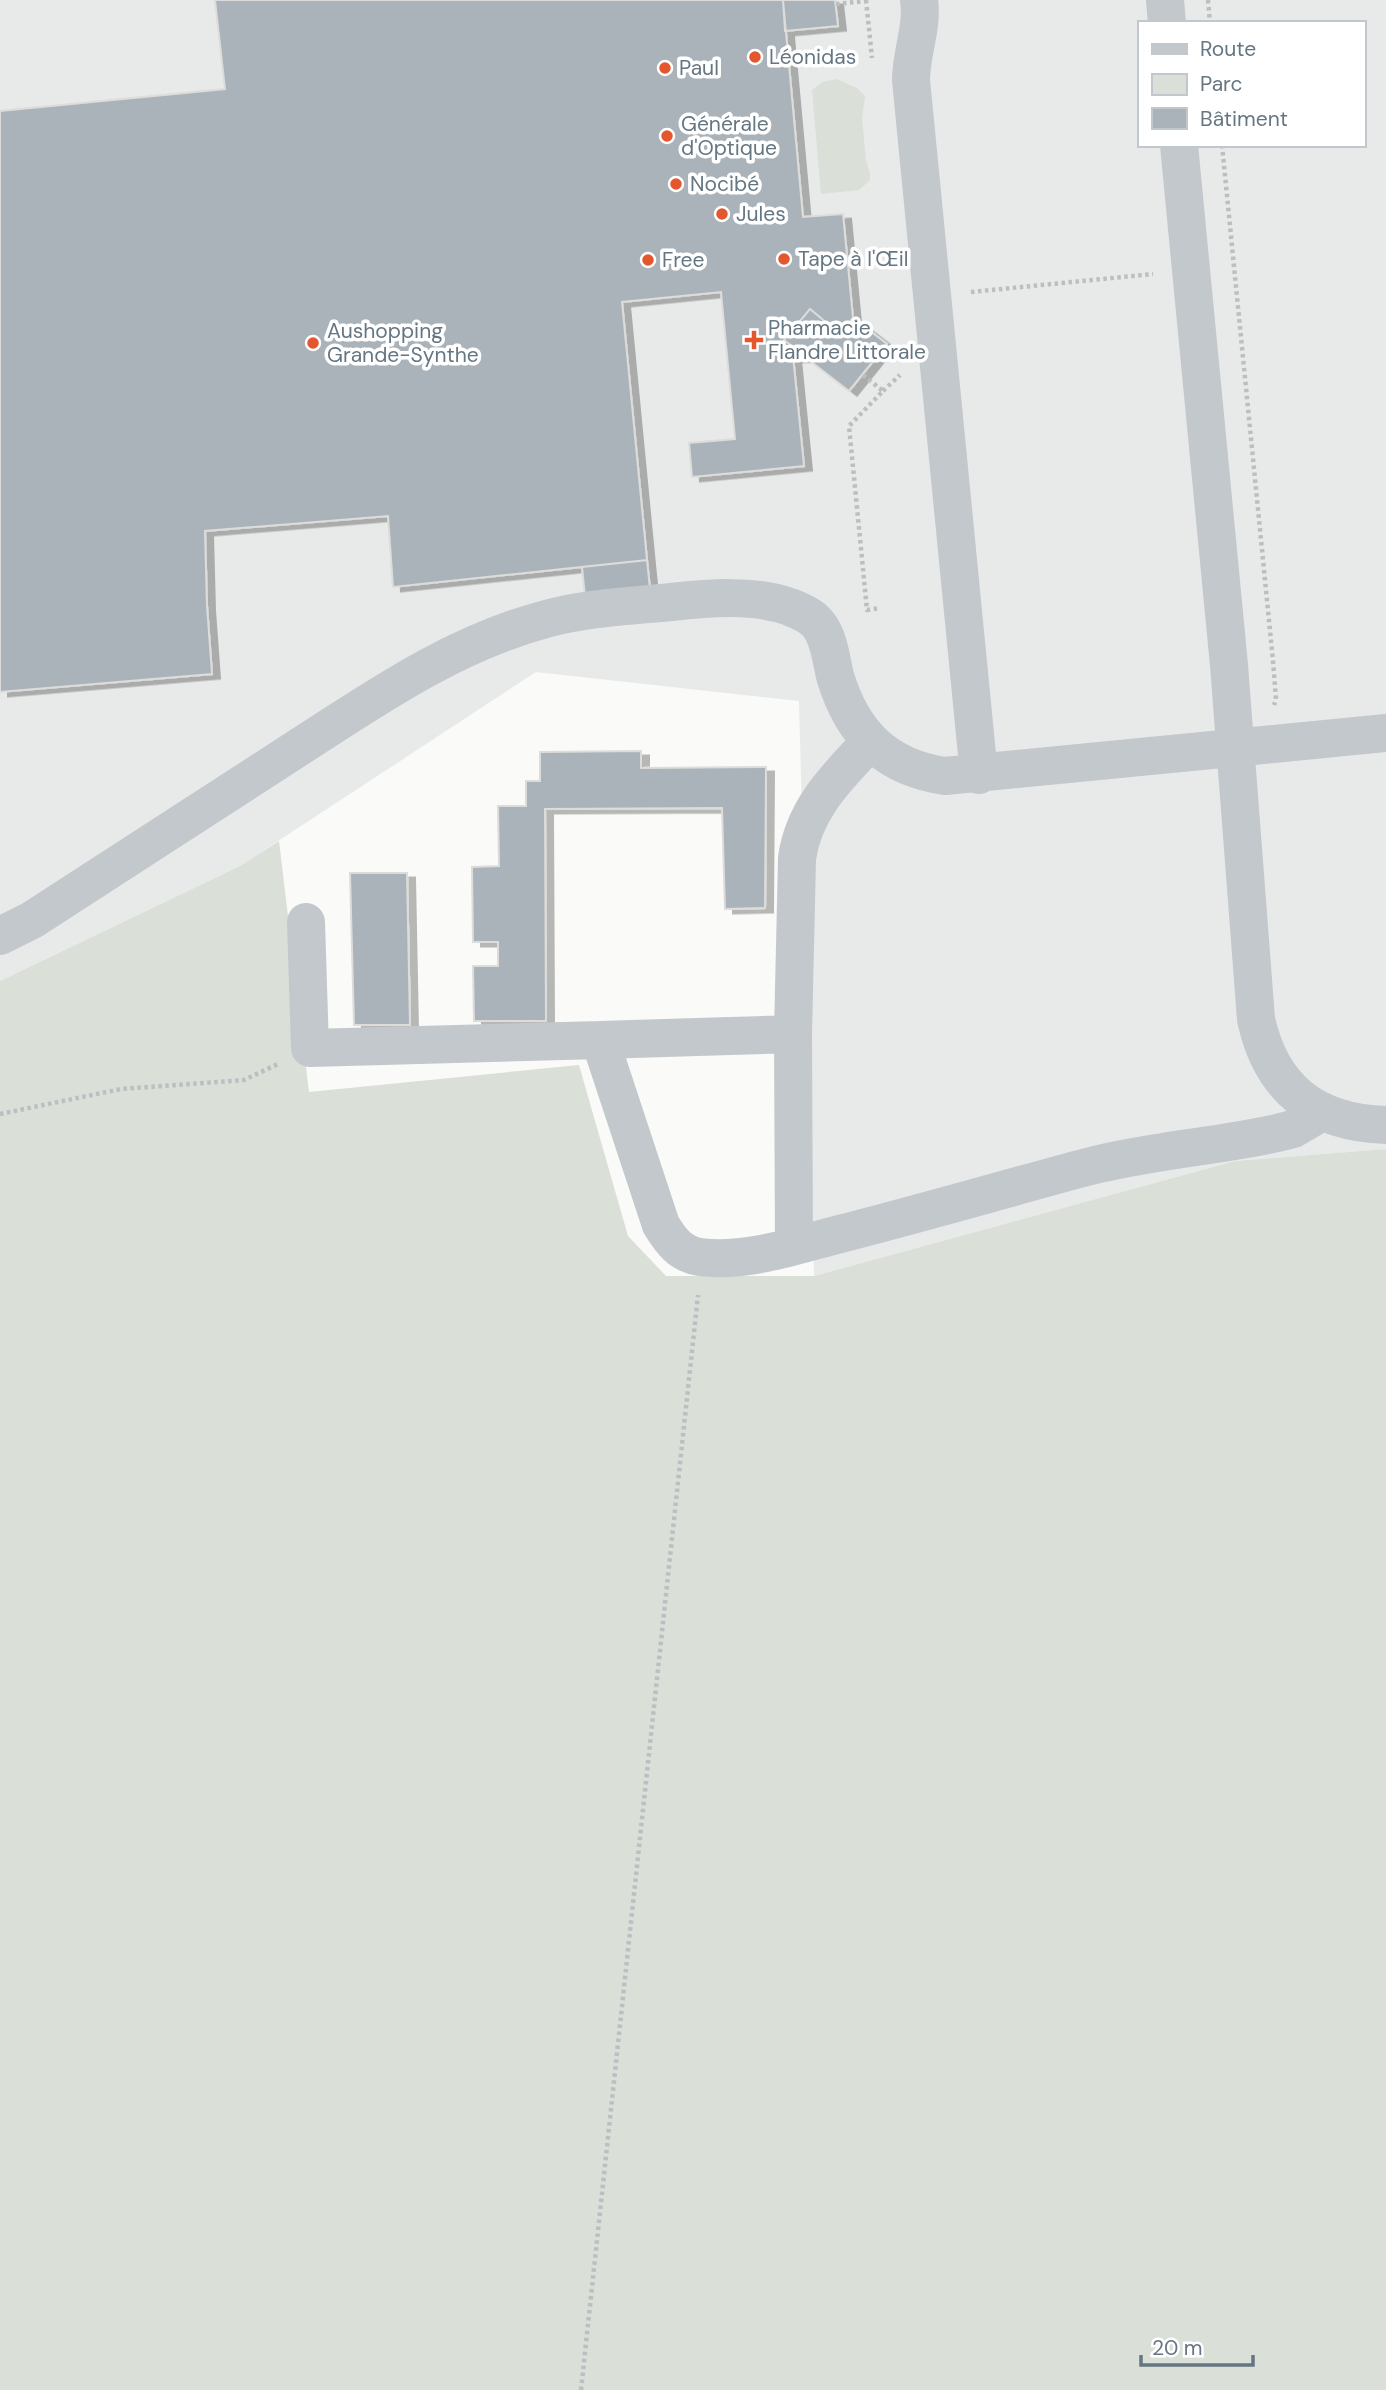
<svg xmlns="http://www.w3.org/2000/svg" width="1386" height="2390" viewBox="0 0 1386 2390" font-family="'DM Sans',sans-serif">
<defs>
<filter id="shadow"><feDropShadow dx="8" dy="4.5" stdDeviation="0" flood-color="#0004"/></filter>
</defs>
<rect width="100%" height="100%" fill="#fafaf8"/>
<!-- built -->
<path fill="#e8e9e9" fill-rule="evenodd" d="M0 0H1386V1149L1235 1161 814 1276 799 701 536 672 240 866 0 981ZM1139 23H1363V145H1139Z"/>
<!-- green -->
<path fill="#dadfd7" d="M836 79 857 88 865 96 862 118 866 161 870 173V180L859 190 821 194 812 90 823 82Z
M279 841 309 1092 579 1065 628 1236 666 1276H814L1235 1161 1386 1149V2390H0V981L240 866Z"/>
<!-- building -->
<path fill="#aab3b9" stroke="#dcdcda" stroke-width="2" filter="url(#shadow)" d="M215 0H783L803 217 843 214 853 318 840 334 810 309 784 340 792 346 804 466 692 477 689 443 735 439 721 292 622 302 647 560 393 587 388 516 205 531 207 606 212 674 0 692V111L225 89Z
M783 0H835L838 26 785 31Z
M810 309 840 334 853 318 887 344 849 391 805 357 793 358 792 346 784 340Z
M647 560 650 589 585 596 582 567Z
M641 751V768L766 767 765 908 725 909 722 808 545 809 546 1021H474L473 966H498V942H473L472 867 499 866 498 806H526V781H540V752Z
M350 873H407L410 1025H354Z"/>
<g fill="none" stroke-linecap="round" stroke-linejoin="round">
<!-- path -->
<path stroke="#bbbfc2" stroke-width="4.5" stroke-dasharray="3.5 3.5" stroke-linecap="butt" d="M866 0 872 58
M1208 0 1210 23
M836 4 866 1
M1222 145 1273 661 1276 699 1274 705
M971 292 1153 274
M863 375 883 391 849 426 867 610 880 608
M883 391 900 375
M0 1114 121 1089 244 1080 278 1064
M581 2390 698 1295"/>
<!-- minor -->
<path stroke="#c3c8cc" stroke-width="38" d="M919 0C923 27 911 53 911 80L979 775
M1165 0 1167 23
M1179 145 1229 665 1256 1019C1271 1089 1315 1123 1386 1125
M306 922 310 1048 600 1040
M0 936 32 920C118 864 204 809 290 753 371 701 451 644 546 619 586 608 629 606 671 602 708 598 754 594 790 607 800 611 812 616 818 624 829 637 831 659 835 676 852 733 885 767 945 776L1386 733
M793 1034 600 1040 661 1225C671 1241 680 1254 700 1257 745 1263 794 1246 836 1235 919 1214 1001 1190 1083 1168 1147 1151 1213 1147 1277 1133L1293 1129 1322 1112
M794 1246 793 1034 797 858C804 808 838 776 871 741"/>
</g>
<!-- markers -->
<g fill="#e4572e" stroke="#fff" stroke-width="2.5">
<circle cx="755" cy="57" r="7"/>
<circle cx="665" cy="68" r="7"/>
<circle cx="667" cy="136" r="7"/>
<circle cx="676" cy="184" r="7"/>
<circle cx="722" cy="214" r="7"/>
<circle cx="784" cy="259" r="7"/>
<circle cx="648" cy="260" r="7"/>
<path d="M750.5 329.5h7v7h7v7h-7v7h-7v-7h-7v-7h7z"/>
<circle cx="313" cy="343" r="7"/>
</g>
<g text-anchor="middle" stroke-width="7" stroke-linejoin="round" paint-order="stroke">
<!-- poi labels -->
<g font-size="21" fill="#657683" stroke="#fff" text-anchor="start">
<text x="769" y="64">Léonidas</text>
<text x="679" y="75">Paul</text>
<text x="681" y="131">Générale<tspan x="681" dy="24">d'Optique</tspan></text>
<text x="690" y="191">Nocibé</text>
<text x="736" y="221">Jules</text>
<text x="798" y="266">Tape à l'Œil</text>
<text x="662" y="267">Free</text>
<text x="768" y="335">Pharmacie<tspan x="768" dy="24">Flandre Littorale</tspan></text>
<text x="327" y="338">Aushopping<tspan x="327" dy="24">Grande-Synthe</tspan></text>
</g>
</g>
<!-- legend -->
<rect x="1138" y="21" width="228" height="126" fill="#ffffff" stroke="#c1c8cd" stroke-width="2"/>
<rect x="1152" y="44" width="35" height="10" fill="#c3c8cc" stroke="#c1c8cd" stroke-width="2"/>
<text x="1200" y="56" font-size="21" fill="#657683">Route</text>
<rect x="1152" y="74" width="35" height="21" fill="#dadfd7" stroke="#c1c8cd" stroke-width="2"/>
<text x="1200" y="91" font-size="21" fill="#657683">Parc</text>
<rect x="1152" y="108" width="35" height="21" fill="#aab3b9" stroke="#c1c8cd" stroke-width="2"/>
<text x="1200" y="126" font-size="21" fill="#657683">Bâtiment</text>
<!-- scale -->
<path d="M1141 2355v10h112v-10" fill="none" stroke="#657683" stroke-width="3.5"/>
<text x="1152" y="2355" font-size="21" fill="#657683" stroke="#ffffff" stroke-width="5" paint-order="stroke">20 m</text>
</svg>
